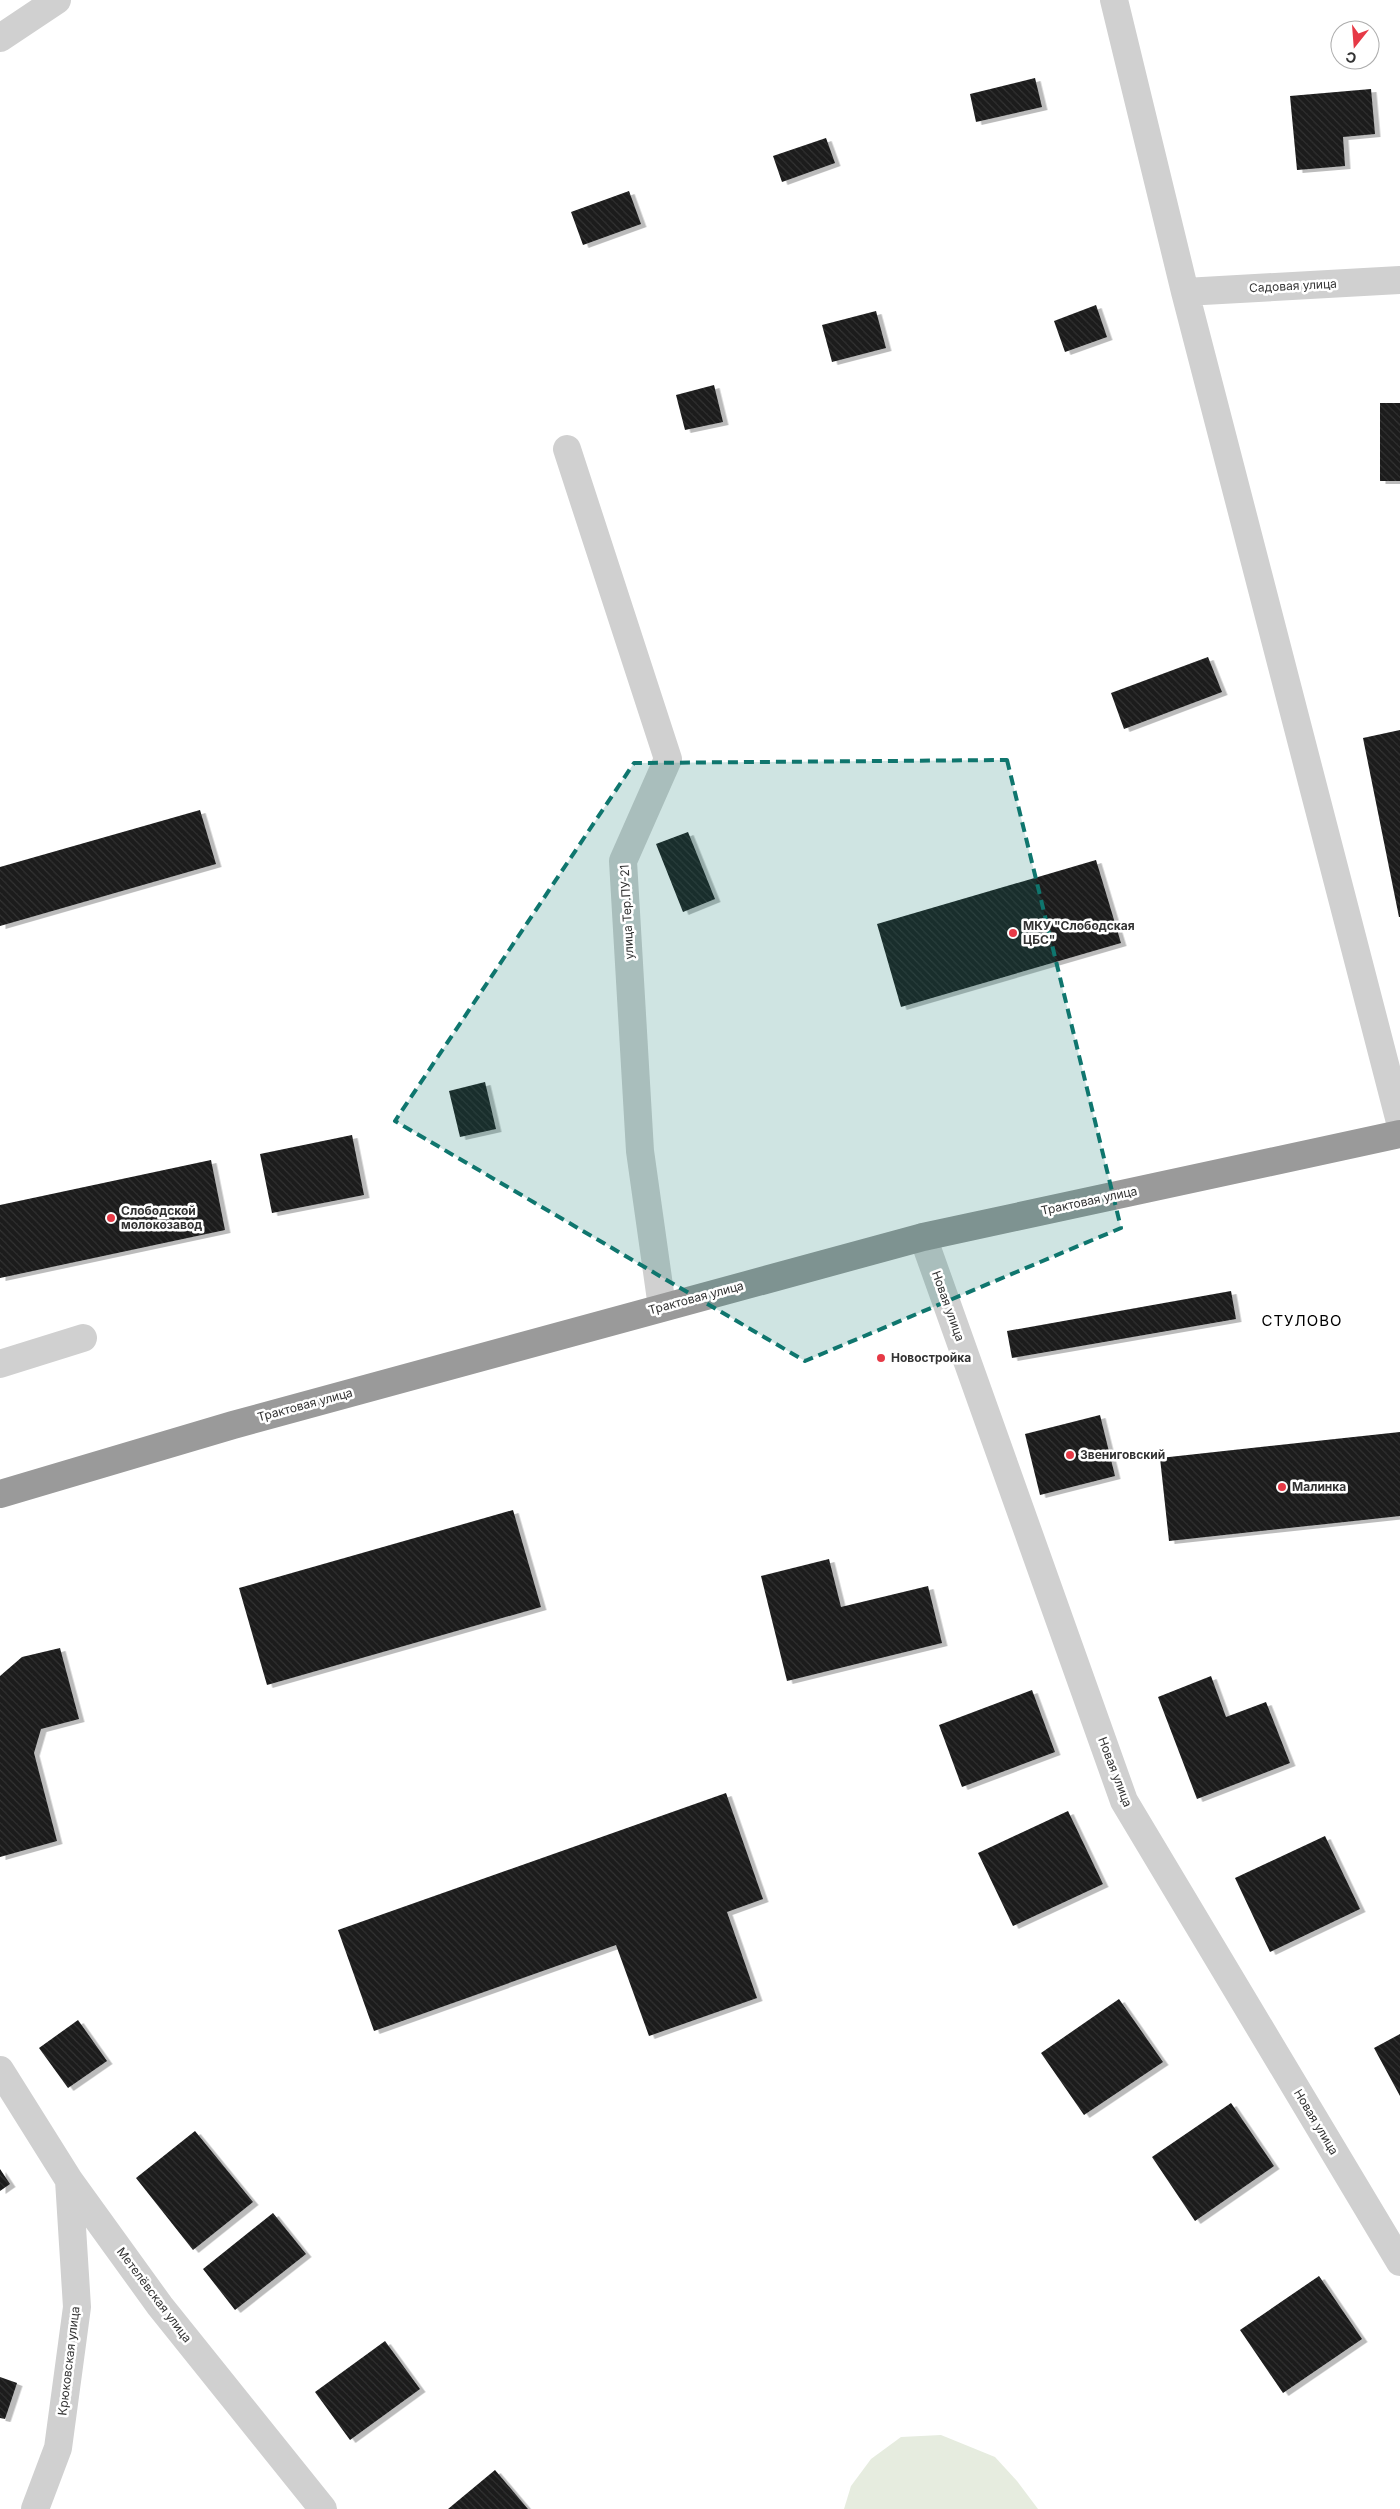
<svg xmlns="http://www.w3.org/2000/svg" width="1400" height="2509" viewBox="0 0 1400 2509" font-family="Inter,sans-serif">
<defs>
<pattern id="building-back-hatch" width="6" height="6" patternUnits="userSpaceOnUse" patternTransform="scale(1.25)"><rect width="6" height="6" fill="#1a1a1a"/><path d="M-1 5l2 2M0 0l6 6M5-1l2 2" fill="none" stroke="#333"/></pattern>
<filter id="shadow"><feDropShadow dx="5.5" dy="3" stdDeviation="0" flood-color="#0004"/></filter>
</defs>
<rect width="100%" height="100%" fill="#fff"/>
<!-- garden -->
<path fill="#e6ecdf" d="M941 2435 995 2457 1017 2481 1038 2509H844L851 2486 871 2459 901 2437Z"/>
<!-- building -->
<path fill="url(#building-back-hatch)" filter="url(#shadow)" d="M1035 78 1042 107 976 122 970 94Z
M1371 89 1375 134 1343 137 1345 166 1297 170 1290 96Z
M826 138 835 163 782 182 773 156Z
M629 191 641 224 583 245 571 212Z
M1096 305 1107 337 1065 352 1054 321Z
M876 311 886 348 832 362 822 325Z
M714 385 723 422 685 430 676 395Z
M1380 403H1400V481H1380Z
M1208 657 1222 692 1124 729 1111 693Z
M1400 730V917H1399L1363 738Z
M200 810 216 864 0 926V867Z
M688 832 715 899 683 912 656 844Z
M1096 860 1121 943 901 1007 877 924Z
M485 1082 496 1129 460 1137 449 1091Z
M352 1135 364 1195 272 1213 260 1154Z
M211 1160 225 1230 0 1278V1205Z
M1231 1291 1236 1319 1012 1358 1007 1331Z
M1100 1415 1115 1476 1040 1495 1025 1434Z
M1400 1432V1516L1169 1541 1160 1458Z
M513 1510 541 1607 267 1685 239 1588Z
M829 1559 841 1607 928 1586 942 1643 787 1681 761 1576Z
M60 1648 79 1719 41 1729 34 1753 57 1841 0 1857V1676L22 1657Z
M1211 1676 1226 1717 1266 1702 1290 1763 1197 1799 1158 1697Z
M1032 1690 1055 1752 962 1787 939 1725Z
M726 1793 763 1899 727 1912 757 1998 649 2036 616 1945 374 2031 338 1930Z
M1068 1811 1103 1884 1013 1926 978 1853Z
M1325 1836 1360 1909 1270 1952 1235 1878Z
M1119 1999 1163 2062 1084 2115 1041 2053Z
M78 2020 107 2061 68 2088 39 2048Z
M1400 2034V2096L1374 2048Z
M1231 2103 1274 2166 1195 2221 1152 2157Z
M195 2131 253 2202 193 2250 136 2178Z
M0 2169 10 2184 0 2191Z
M273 2213 306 2254 235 2310 203 2269Z
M1319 2276 1362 2339 1283 2393 1240 2330Z
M385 2341 420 2389 350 2440 315 2392Z
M0 2377 17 2383 5 2419 0 2418Z
M495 2470 528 2509H448Z"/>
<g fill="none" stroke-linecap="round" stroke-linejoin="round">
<!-- minor -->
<path stroke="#d0d0d0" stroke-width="28" d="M1114 0 1185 292 1400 1122
M0 38 57 0
M1185 292 1400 280
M567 449 668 759 623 861 640 1151 662 1307
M923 1237 1124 1801 1400 2262
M0 1364 83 1338
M0 2070 69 2180 160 2306 323 2509
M35 2509 58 2448 77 2307 69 2180"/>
<!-- highway -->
<path stroke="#9a9a9a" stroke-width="28" d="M0 1494 233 1425 923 1237 1400 1134"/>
</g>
<!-- marked area -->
<path fill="#0f766e" fill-opacity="0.2" stroke="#0f766e" stroke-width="4" stroke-dasharray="10 6" stroke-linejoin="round" d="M1007 760 1121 1228 805 1361 395 1121 634 763Z"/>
<!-- markers -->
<g fill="#e63946" stroke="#fff" stroke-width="2">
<circle cx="1013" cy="933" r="5"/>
<circle cx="111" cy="1218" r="5"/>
<circle cx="881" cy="1358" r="5"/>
<circle cx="1070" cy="1455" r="5"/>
<circle cx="1282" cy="1487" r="5"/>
</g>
<g text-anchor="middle" stroke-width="5" stroke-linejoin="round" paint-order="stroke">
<!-- street labels -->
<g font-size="12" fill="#333" stroke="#fff">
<text transform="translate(1293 286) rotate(-3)" y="4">Садовая улица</text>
<text transform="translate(627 912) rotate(-93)" y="4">улица Тер.ПУ-21</text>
<text transform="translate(1089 1201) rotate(-12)" y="4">Трактовая улица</text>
<text transform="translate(696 1298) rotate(-15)" y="4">Трактовая улица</text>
<text transform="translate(948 1306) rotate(70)" y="4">Новая улица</text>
<text transform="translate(305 1405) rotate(-15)" y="4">Трактовая улица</text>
<text transform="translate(1115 1772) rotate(69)" y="4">Новая улица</text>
<text transform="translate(1316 2122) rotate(59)" y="4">Новая улица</text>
<text transform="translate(154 2295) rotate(53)" y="4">Метелёвская улица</text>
<text transform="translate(69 2361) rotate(-83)" y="4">Крюковская улица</text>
</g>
<!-- poi labels -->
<g font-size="12" font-weight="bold" fill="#333" stroke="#fff" text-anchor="start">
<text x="1023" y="930">МКУ "Слободская<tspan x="1023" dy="14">ЦБС"</tspan></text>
<text x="121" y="1215">Слободской<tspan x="121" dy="14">молокозавод</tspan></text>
<text x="891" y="1362">Новостройка</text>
<text x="1080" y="1459">Звениговский</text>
<text x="1292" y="1491">Малинка</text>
</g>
<!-- quarter labels -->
<g font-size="15" letter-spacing="1" fill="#000" stroke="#fff">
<text x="1302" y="1326">СТУЛОВО</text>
</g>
</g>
<!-- north arrow -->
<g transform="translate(1355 45) rotate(197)"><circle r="24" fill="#ffffff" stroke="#adadad"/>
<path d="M0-4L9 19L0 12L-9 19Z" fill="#e63946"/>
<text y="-8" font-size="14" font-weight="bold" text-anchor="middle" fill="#333333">С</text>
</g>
</svg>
